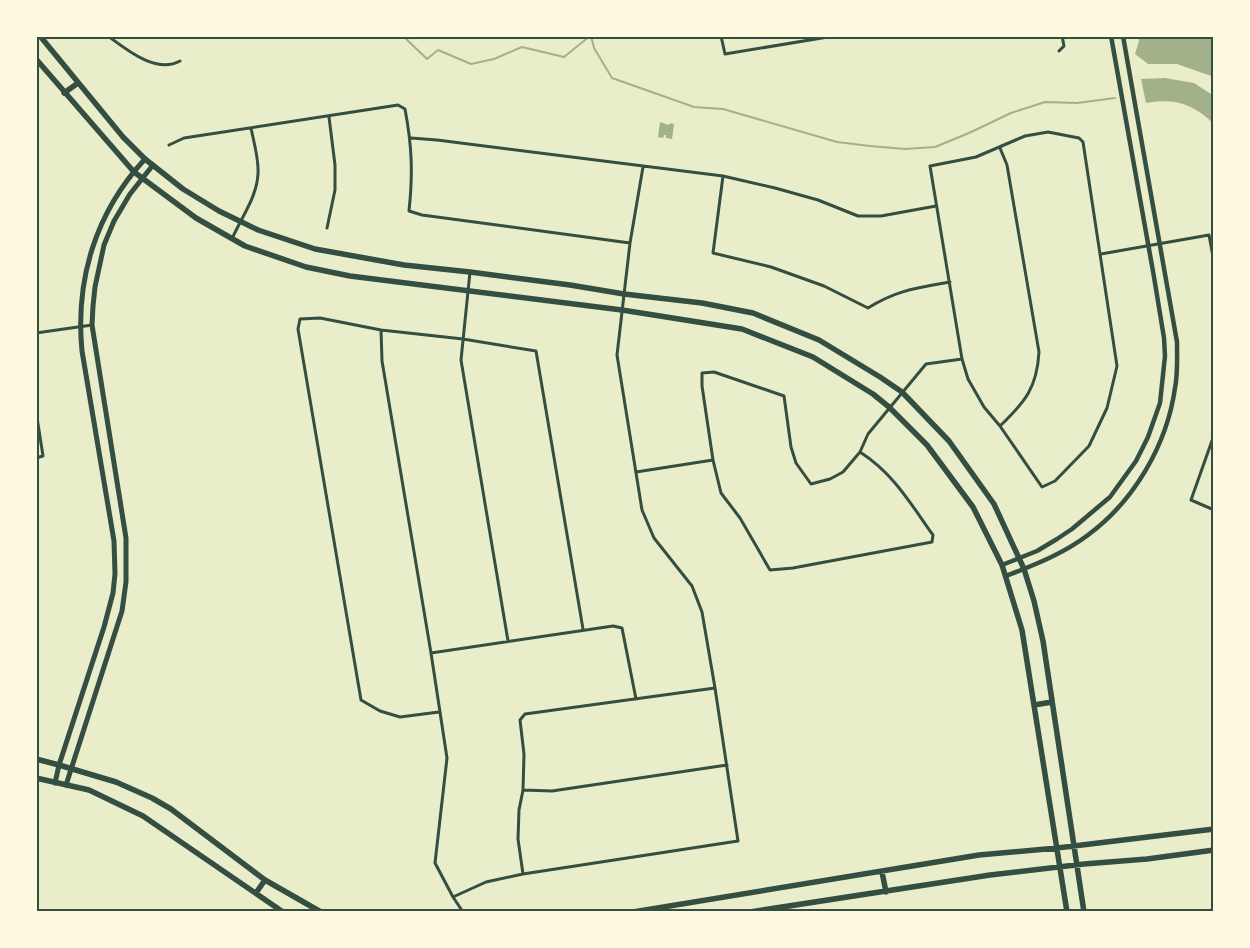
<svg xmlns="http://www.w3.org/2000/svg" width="1250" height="948" viewBox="0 0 1250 948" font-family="Figtree,sans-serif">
<rect width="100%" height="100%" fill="#e9edc9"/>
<!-- water -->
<path fill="#a3b18a" d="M1138 36H1214V77L1177 64H1148L1135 54 1139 41Z
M1165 78 1194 83 1214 96V124C1193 104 1175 98 1146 103L1141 79Z
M660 122 669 125 670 123 674 124 672 139 666 138V135H664L663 138 658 137Z"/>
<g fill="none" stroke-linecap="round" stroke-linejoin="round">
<!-- stream -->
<path stroke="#a3b18a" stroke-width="2" d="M403 36 427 59 438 50 471 64 494 59 522 47 564 57 590 36
M591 36 594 48 612 78 694 107 723 109 837 142 870 146 905 149 935 147 969 133 1011 113 1045 102 1077 103 1115 98"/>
<!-- minor -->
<path stroke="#344e41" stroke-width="3" d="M108 36C127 50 156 74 180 61
M721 36 725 54 834 36
M1059 51 1064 46 1062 36
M1048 132 1079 138 1083 142 1117 366 1107 408 1089 446 1055 481 1042 487 1000 426 984 407 968 379 962 359 930 166 976 157 1025 136Z
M411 138 437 140 723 176 775 188 818 200 858 216H881L936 206
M169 145 184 138 398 105 405 109C412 146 413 173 409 211L422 215 630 243
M1000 148 1007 165 1039 352C1037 388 1025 402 1000 426
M723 176 713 253 771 267 824 286 868 308C897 290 917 288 950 282
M327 228 335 190V165L329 117
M232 239C241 218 257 197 258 174 259 159 254 143 251 128
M1101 254 1209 235 1214 262
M470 272 461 360 508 641
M381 330 382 361 431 653 447 758 435 863 453 897 463 912
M36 333 92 325
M36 411 43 456 36 458
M1214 435 1191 500 1214 510
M860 452C894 474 910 503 933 535L932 542 793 568 770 570 740 518 721 493 713 460 702 386V373L714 372 784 396 791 447 796 463 811 484 830 479 843 472 860 452 868 434 926 364 962 359
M636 472 713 460
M431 653 613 626 622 628 636 699
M439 712 400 717 380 711 361 700 298 329 300 319 320 318 381 330 463 339 536 351 583 629
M523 790 552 791 727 765
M523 874 518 839 519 810 523 790 524 754 520 720 525 714 715 688
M453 897 486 882 523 874 738 841 715 688 702 612 692 586 654 538 642 510 617 355 630 243 643 167"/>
<!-- tertiary -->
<path stroke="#344e41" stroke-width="4.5" d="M1002 565 1037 551 1057 539 1072 529 1110 497 1136 461 1148 437 1160 403 1165 356 1164 338 1154 277 1111 36
M1006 576C1034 565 1063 554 1088 535 1134 501 1167 445 1175 388 1178 373 1177 357 1177 342L1123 36"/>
<!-- secondary -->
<path stroke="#344e41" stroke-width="5" d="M55 783 59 765 104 627 113 593 115 574 114 541 82 351C75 279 96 212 145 159
M66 785 122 611 126 582V538L92 325 93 306 95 287 104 245 114 221 130 194 153 165"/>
<!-- primary -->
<path stroke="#344e41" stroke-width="5.5" d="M40 36 123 137 145 159 183 189 219 211 258 230 315 249 404 265 470 272 570 285 624 294 702 303 753 313 819 340 880 377 902 392 949 441 994 504 1024 569 1034 601 1043 641 1084 912
M36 59 134 172 196 218 245 246 306 267 350 276 622 310 742 329 813 357 873 394 889 407 927 445 973 507 1002 565 1022 630 1067 912
M64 93 78 83
M1034 705 1052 702
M36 759 59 765 116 782 152 798 171 809 265 880 321 912
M36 778 89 790 143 816 283 912
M882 872 886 892
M256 893 265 880
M633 912 979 855 1057 848 1214 829
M750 912 990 875 1084 864 1147 859 1214 850"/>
</g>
<!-- border -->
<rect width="1250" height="948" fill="none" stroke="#fefae0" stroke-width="75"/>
<rect x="38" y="38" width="1174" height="872" fill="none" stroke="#344e41" stroke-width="2"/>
</svg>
